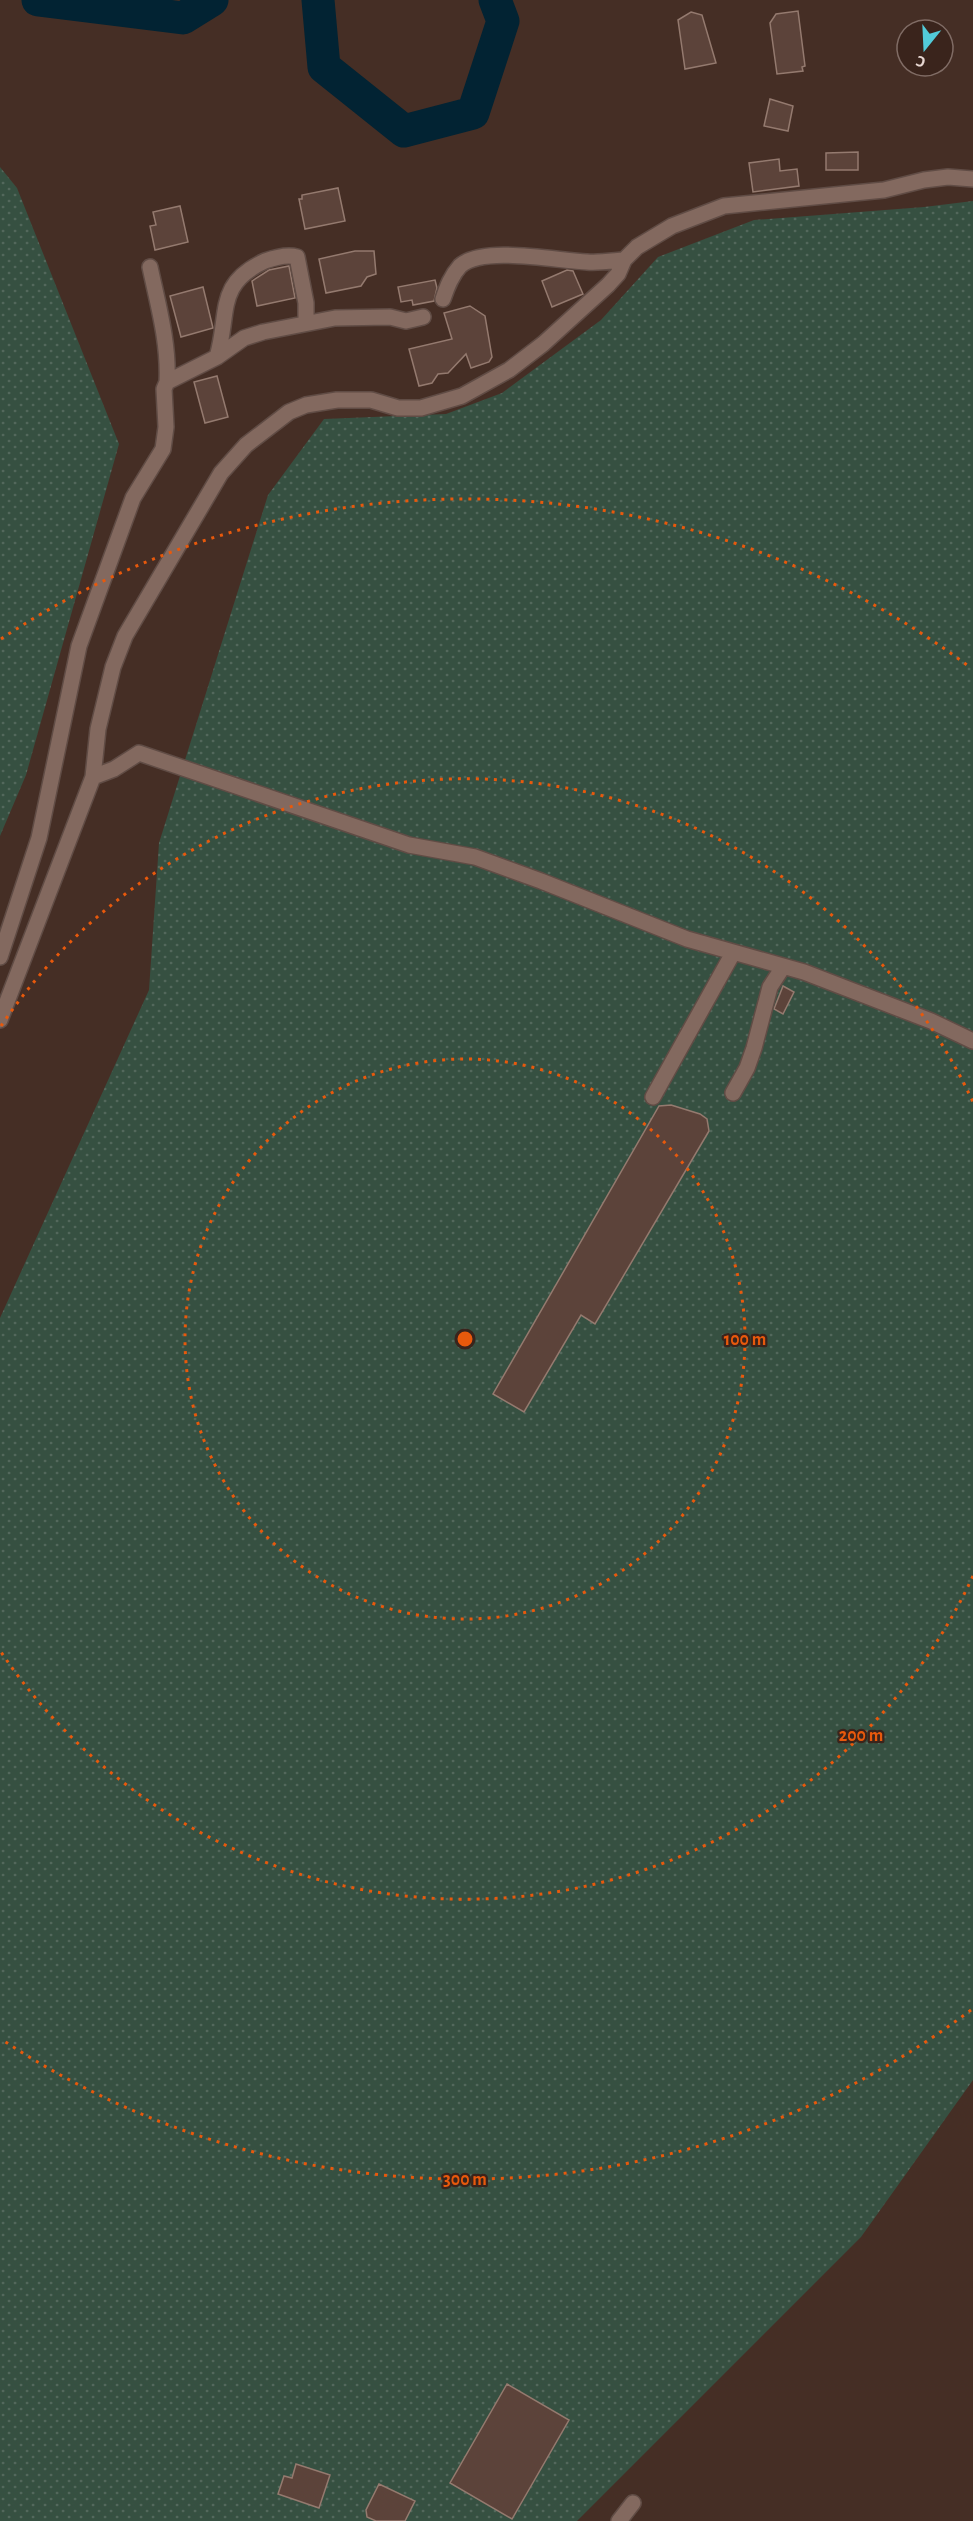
<svg xmlns="http://www.w3.org/2000/svg" width="973" height="2521" viewBox="0 0 973 2521" font-family="'Alegreya Sans',sans-serif">
<defs>
<pattern id="grass-dots" width="8" height="8" patternUnits="userSpaceOnUse" patternTransform="scale(1.5)"><rect width="8" height="8" fill="#365041"/><path d="M2 2h.1M6 6h.1" fill="none" stroke="#53685c" stroke-width="1.8" stroke-linecap="round"/></pattern>
</defs>
<rect width="100%" height="100%" fill="#452e25"/>
<!-- grass -->
<path fill="url(#grass-dots)" d="M0 167 17 188 119 444 26 775 0 836Z
M973 201V2080L861 2237 577 2521H0V1318L149 990 159 843 268 495 324 419 446 414 502 393 601 320 658 257 754 220 924 207Z"/>
<g fill="none" stroke-linecap="round" stroke-linejoin="round">
<!-- river -->
<path stroke="#022333" stroke-width="33" d="M38 0 183 18 212 0
M318 0 324 67 404 131 473 113 503 21 495 0"/>
</g>
<!-- building -->
<path fill="#5c433a" stroke="#947a6f" stroke-width="1.5" d="M798 11 805 66 802 67 803 71 777 74 770 23 776 14Z
M691 12 702 15 716 63 685 69 678 20Z
M770 99 793 106 788 131 764 126Z
M858 152V170H826V153Z
M779 159 780 171 797 169 799 186 753 192 749 163Z
M338 188 345 221 305 229 299 199H302V195Z
M180 206 188 242 155 250 150 226 156 225 153 212Z
M355 251H374L376 274 367 277 361 286 326 293 319 259Z
M289 266 295 298 257 306 252 281 269 270Z
M567 270 573 271 583 294 552 307 542 281Z
M435 280 437 288 434 301 413 305 412 300 401 302 398 287Z
M203 287 213 328 181 337 170 296Z
M470 306 485 316 492 357 489 362 471 368 466 354 448 373 438 374 432 383 419 386 409 349 452 339 444 313Z
M217 376 228 417 205 423 194 382Z
M783 986 794 992 783 1014 774 1009Z
M671 1105 700 1114 707 1119 709 1131 595 1324 581 1315 524 1412 493 1394 659 1106Z
M507 2384 569 2420 512 2519 450 2483Z
M296 2464 330 2475 319 2508 278 2494 284 2476 292 2478Z
M379 2484 415 2501 405 2521H376L367 2517 366 2510Z"/>
<g fill="none" stroke-linecap="round" stroke-linejoin="round">
<!-- minor casing -->
<g stroke="#604c45" stroke-width="18">
<path id="minor" d="M150 267C158 305 169 343 167 382
M443 299C447 287 451 276 460 266 483 245 558 261 587 262 599 263 612 261 624 260
M217 357C230 313 215 284 265 261 276 257 287 254 297 257L306 303V323
M93 777 114 769 139 753 409 845 475 857 541 881 687 939 804 972 931 1021 973 1041
M0 957 39 838 79 646 133 498 163 449 166 427 164 389 167 382 217 357 244 338 263 332 335 318 390 317 406 321 423 317
M0 1020 93 777 98 729 113 667 125 636 221 473 246 445 289 412 306 405 337 400H371L398 408H421L462 396 509 370 543 344 608 285 618 274 624 260 637 247 672 226 724 206 884 190 924 180 948 177 973 179
M733 1093 747 1068 754 1048 770 987 783 967
M653 1097 733 953
M619 2521 633 2503"/>
</g>
<!-- minor -->
<use href="#minor" stroke="#83695f" stroke-width="15"/>
</g>
<!-- distance rings -->
<g fill="none" stroke="#e8590c" stroke-width="3" stroke-dasharray="3 6">
<circle cx="465" cy="1339" r="280"/>
<path d="M973 1576A560 560 0 0 1 1 1652M1 1026A560 560 0 0 1 973 1102"/>
<path d="M971 2010A840 840 0 0 1 1 2039M1 639A840 840 0 0 1 971 668"/>
</g>
<circle cx="465" cy="1339" r="9" fill="#e8590c" stroke="#3a241c" stroke-width="3"/>
<g font-size="18" text-anchor="middle" font-weight="bold" fill="#e8590c" stroke="#3a241c" stroke-width="4.5" stroke-linejoin="round" paint-order="stroke">
<text x="745" y="1345">100 m</text>
<text x="861" y="1741">200 m</text>
<text x="465" y="2185">300 m</text>
</g>
<!-- north arrow -->
<g transform="translate(925 48) rotate(198)"><circle r="28" fill="#3a241c" stroke="#806c65" stroke-width="1.5"/>
<path d="M0-4.5L10 22L0 15L-10 22Z" fill="#52cbd9"/>
<text y="-9" font-size="16" font-weight="bold" text-anchor="middle" fill="#e8d8d3">С</text>
</g>
</svg>
